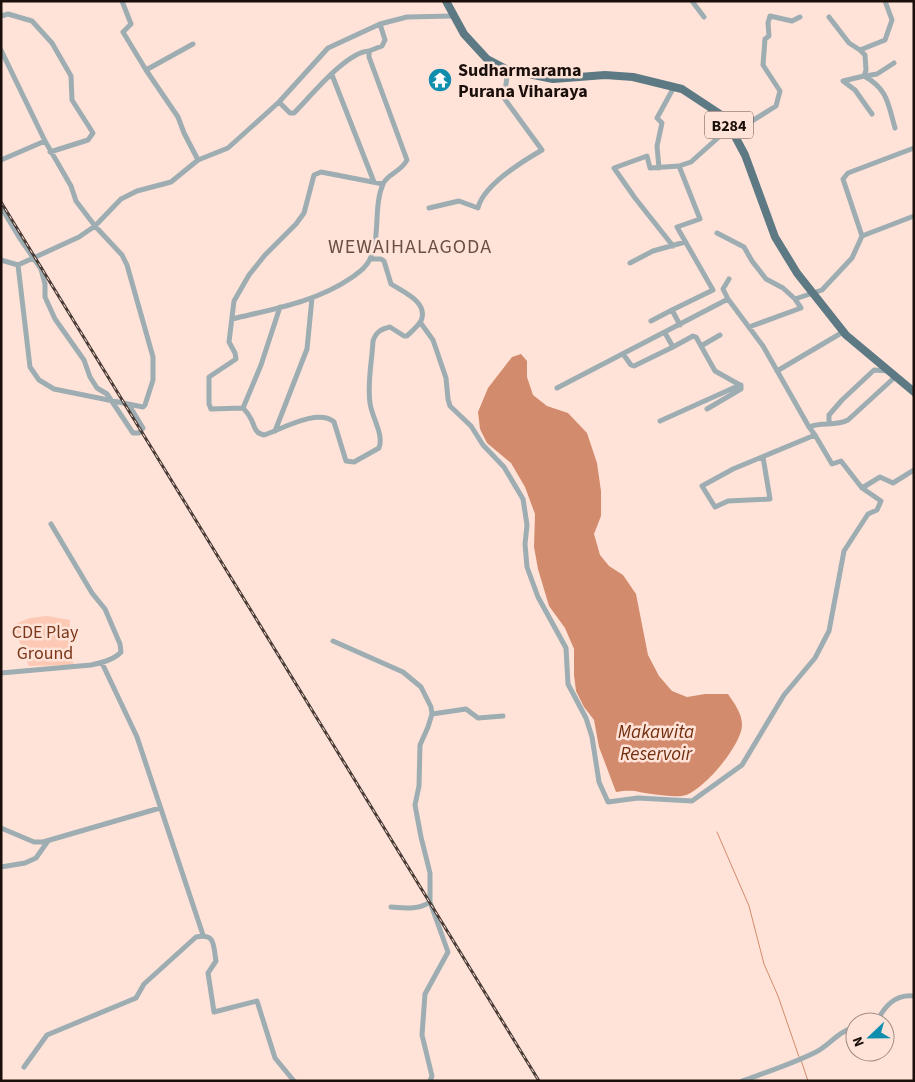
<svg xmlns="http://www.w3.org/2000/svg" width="915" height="1082" viewBox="0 0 915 1082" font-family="'Source Sans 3',sans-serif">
<rect width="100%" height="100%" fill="#ffe3d8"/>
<!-- green -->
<path fill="#fec9b4" d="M47 616 70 620 69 637 73 648 72 659 74 665 29 666 13 625 30 618Z"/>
<!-- water -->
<path fill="#d38b6d" d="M521 354 527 361V377L533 395 547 406 568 413 587 433 597 463 601 491V516L594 534 600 555 609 566 623 575 636 594 648 655 659 676 672 691 687 697 705 694H728C734 703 742 713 742 725 742 745 701 794 682 796 668 797 653 794 639 792 632 790 624 791 616 792L599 747 594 720 584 707 576 691 574 675V649L565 628 549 606 538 569 534 547 535 514 525 487 511 463 487 443 480 429 478 412 488 388 512 357Z"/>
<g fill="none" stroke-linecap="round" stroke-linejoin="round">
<!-- stream -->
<path stroke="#d38b6d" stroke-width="1" d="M717 832 749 906 764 964 778 996 799 1057
M801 1060 808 1081"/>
<!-- street -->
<path stroke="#9dadb2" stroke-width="5" d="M122 1 131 24 123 32 146 70 178 117 184 133 198 160
M692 1 704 17
M1 16 8 14 32 21 52 43 71 76 72 100 93 133 88 140 50 152
M829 17 849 43 860 50 885 40 892 20 885 1
M1 50 45 141 71 186 76 201 95 226 122 255 127 265 153 357V380L145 405 143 407 54 389 39 380 30 367 18 265
M860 50 865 55 866 70 864 76 843 81 855 90 872 114
M146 70 193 44
M332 75 374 182
M864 76C888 89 888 104 895 128
M865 76 877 74 894 63
M279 102 290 113H294C311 96 346 52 369 51
M733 133 776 106 780 91 763 65 765 39 769 36 768 23 770 16 792 21 800 17
M1 160 45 141
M659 168 657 146 662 123 657 118 674 87
M1 207 19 237 41 269 45 284V297L55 319 84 360 90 377 97 388 107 394 133 433H139L143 428 129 405
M429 208 459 201 478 208C483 186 523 161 542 150L504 98 508 70
M717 233 744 247 752 261 766 279 783 288 795 299
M862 236 914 216
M673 246 635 198 614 168 647 156 650 168 679 166
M370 259H381L384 261 391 284C403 292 429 302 421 321 418 326 411 332 407 336H404L390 327C381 329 376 332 373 341 372 361 367 384 370 403 372 418 384 434 379 448L354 462 346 461 334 422C318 408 282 429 264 435 254 433 255 426 251 419 249 415 246 411 243 408L211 409 209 404V377L236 359 235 353 229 342 234 301 249 275 265 255 296 224 304 213 314 175 321 172 383 184
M1 260 18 265 79 237 95 226 121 199 137 191 171 182 198 160 228 148 279 102 328 48 380 24 407 17 453 16
M630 263 653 251 685 242
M728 299 723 289 729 279
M672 310 713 290 677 227 700 219 679 166 691 162 730 127
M232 319C273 309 316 302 351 278 359 272 366 268 370 259 381 236 373 207 383 184 387 174 401 172 407 160L369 57V51L382 46 385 40 380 24
M651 321 672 310 680 325
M420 322 433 340 446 378 448 399 450 406 471 426 483 445 504 467 523 499 527 525 525 544 527 567 538 597 566 648 568 684 586 718 592 737 599 782 608 802 638 798 692 801 742 765 784 695 815 658 829 631 844 551 868 514 877 510 881 501 862 488
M749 327 801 308 795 299 822 290 852 258 862 236 843 179 848 173 914 148
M701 346 720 335
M673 347 693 336 696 337 715 371 740 385
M623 354 631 365 634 366 673 347 665 333
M777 371 843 332
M895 377 848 420C835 427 822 421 809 427L815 435 832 464 841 461 862 488 880 477 893 483 914 470
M557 388 728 299 763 346 809 427
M243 408 261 365 280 307
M707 409 741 389V385H740
M660 421 740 385
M829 424V415L842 400 874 370 888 371
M275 431 307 349 312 298
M763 457 770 499 728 501 715 507 702 486 733 469 815 435
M333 641 403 672 421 687 431 707 432 714 428 727 420 745 419 786 415 805 421 837 430 873V902L448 952 425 994 422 1035 432 1076 430 1081
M102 663 137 737 203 935
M1 673 91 665C101 663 114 660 121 652L120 644 105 609 92 593 51 524
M432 714 466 709 478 718 503 716
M1 828 34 842H43L160 808
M1 867 25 863 36 858 48 841
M391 907C404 908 419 910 430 902
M872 1022 877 1021C885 1006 895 994 914 996
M24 1067 47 1035 136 998 144 984 196 937C216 933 213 945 216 961L208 973 214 1012 257 1001 275 1058 294 1081
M742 1081C767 1072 792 1064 816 1052 831 1044 837 1032 855 1027"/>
<!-- primary -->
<path stroke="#5d7984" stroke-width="8" d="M446 1 464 34 487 59 508 70 553 79 605 75 633 77 682 89 720 114 730 127 745 155 775 237 797 273 846 335 914 392"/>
<!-- rail casing -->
<g stroke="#493b35" stroke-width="3">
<path id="rail" d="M1 202 539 1081"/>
</g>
<!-- rail -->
<use href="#rail" stroke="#ffe3d8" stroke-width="1" stroke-dasharray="4" stroke-linecap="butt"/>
</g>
<!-- icons -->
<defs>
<g id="temple-disc" transform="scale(1.25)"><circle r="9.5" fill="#118eae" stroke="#ffe3d8"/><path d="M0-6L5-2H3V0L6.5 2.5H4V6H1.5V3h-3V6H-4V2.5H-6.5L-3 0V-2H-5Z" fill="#fff"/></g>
</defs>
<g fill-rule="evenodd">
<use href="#temple-disc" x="440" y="80"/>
</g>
<g text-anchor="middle" stroke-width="5" stroke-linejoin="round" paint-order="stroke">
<!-- shield labels -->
<rect fill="#ffe3d8" stroke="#5f4f48" stroke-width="1" x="705" y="111.5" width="48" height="27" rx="4"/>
<g font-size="16" font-weight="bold" fill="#1a0f0a">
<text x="729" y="131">B284</text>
</g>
<!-- poi labels -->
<g font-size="18" font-weight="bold" fill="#1a0f0a" stroke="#ffe3d8" text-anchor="start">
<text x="458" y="76">Sudharmarama<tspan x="458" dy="21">Purana Viharaya</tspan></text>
</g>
<!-- park labels -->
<g font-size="18" fill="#7a3719" stroke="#ffe3d8">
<text x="45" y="638">CDE Play<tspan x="45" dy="21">Ground</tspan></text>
</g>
<!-- water labels -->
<g font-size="19" font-style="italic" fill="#712f10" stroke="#ffe3d8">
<text x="656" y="738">Makawita<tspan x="656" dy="22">Reservoir</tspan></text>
</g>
<!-- quarter labels -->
<g font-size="20" letter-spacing="1" fill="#6c4f44" stroke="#ffe3d8">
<text x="410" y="253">WEWAIHALAGODA</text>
</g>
</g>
<!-- border -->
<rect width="915" height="1082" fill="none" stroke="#1a0f0a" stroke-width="5"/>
<!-- north arrow -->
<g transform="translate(870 1037) rotate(248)"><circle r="24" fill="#ffe3d8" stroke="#a38e86"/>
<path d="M0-4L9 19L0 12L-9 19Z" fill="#118eae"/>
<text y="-8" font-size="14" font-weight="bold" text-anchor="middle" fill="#1a0f0a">N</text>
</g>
</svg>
